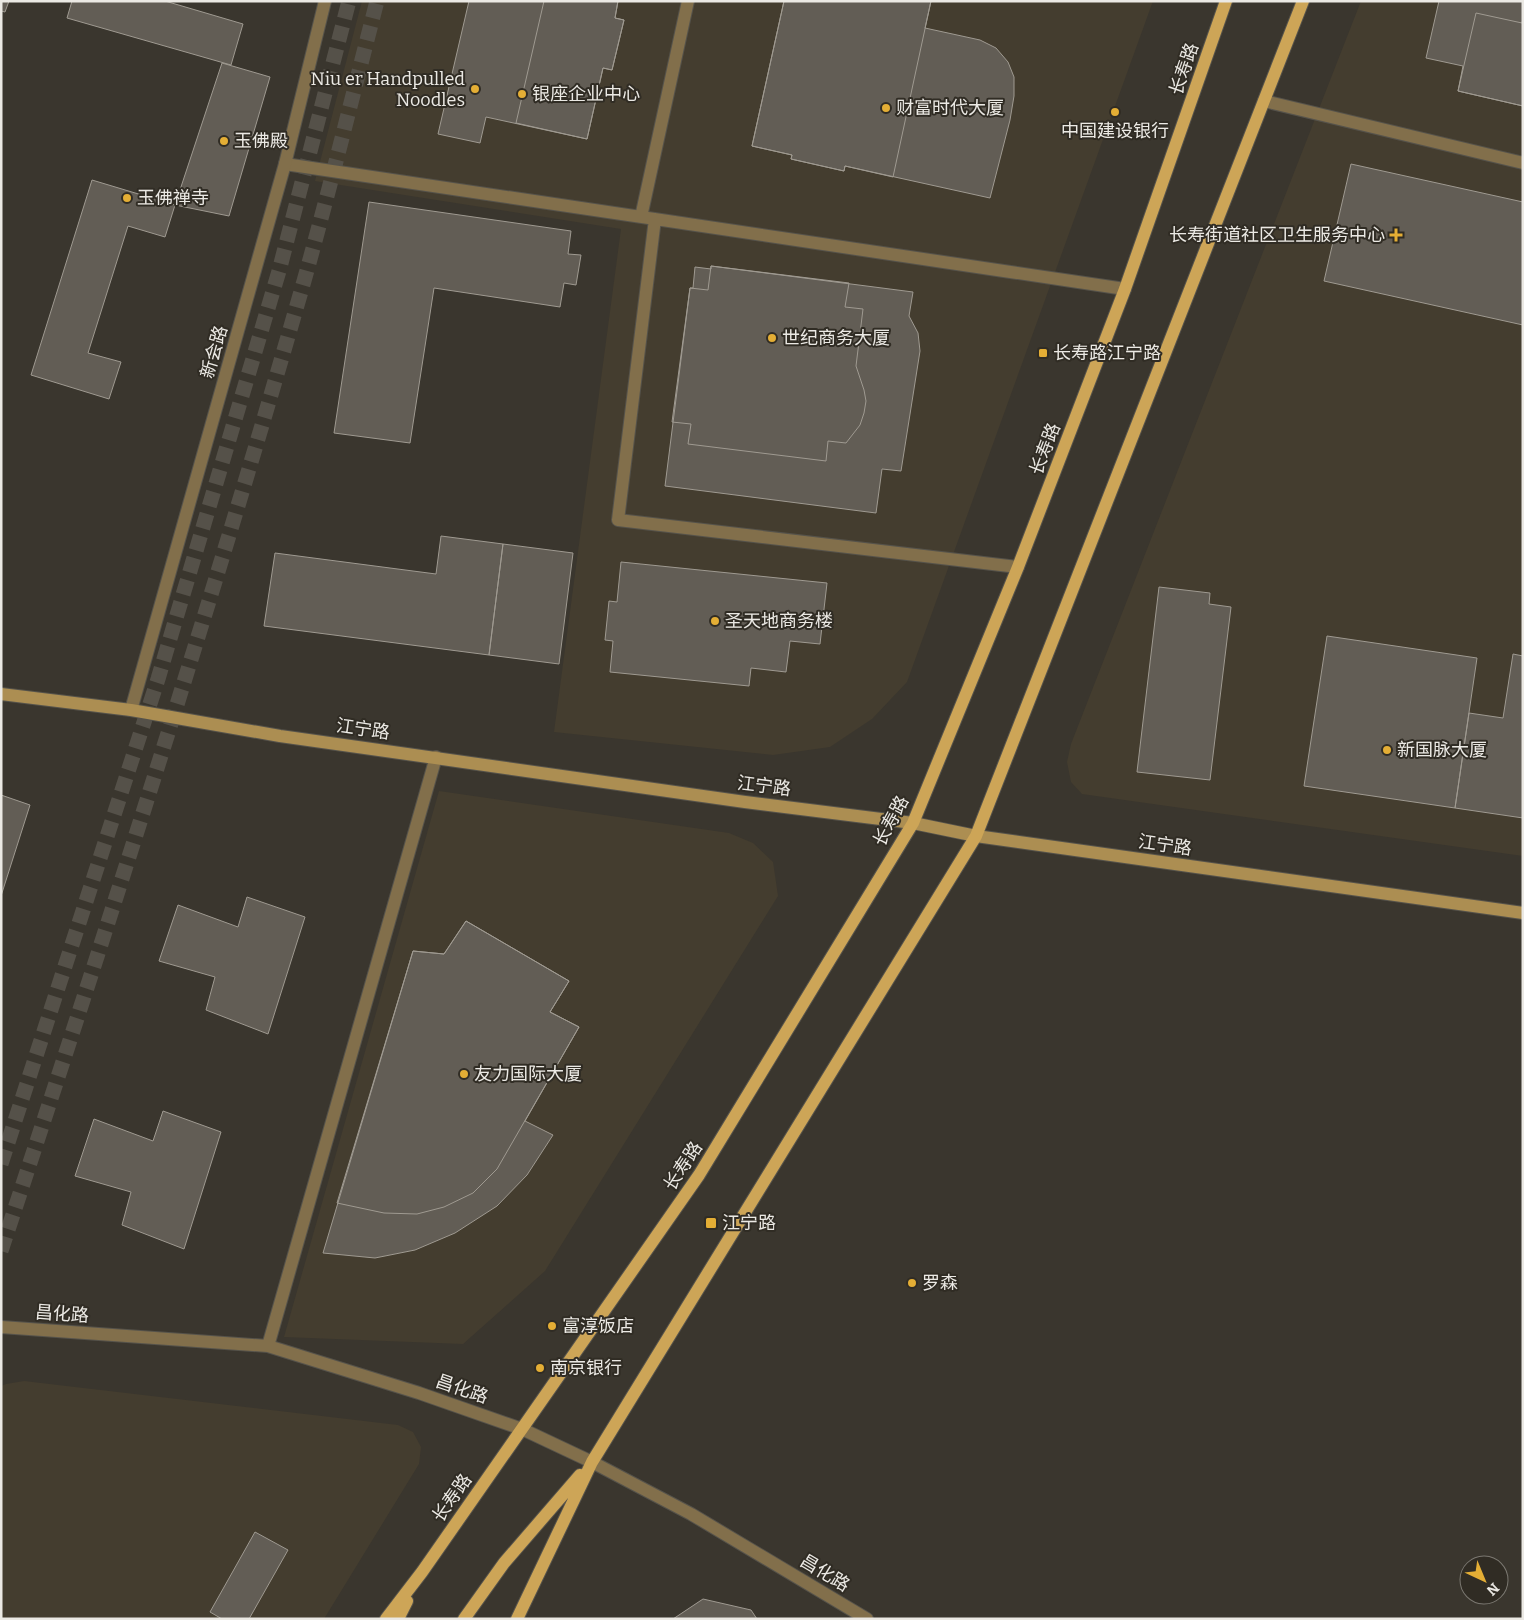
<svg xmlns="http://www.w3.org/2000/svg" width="1524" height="1620" viewBox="0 0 1524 1620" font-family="Bitter,'Noto Sans SC',serif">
<rect width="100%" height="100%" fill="#3a362e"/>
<!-- built -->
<path fill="#443d2f" d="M362 1H1153L907 682 872 719 830 747 773 755 554 732 621 229 315 181Z
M1361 1H1523V856L1082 794 1071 782 1067 762 1071 744Z
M439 791 729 833 753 843 773 862 778 896 545 1271 463 1344 284 1337Z
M24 1381 398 1425 413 1432 421 1447 419 1464 324 1619H1V1386L6 1384Z"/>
<!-- building -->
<path fill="#625d55" stroke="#9f9a91" d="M1 1H9L5 12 1 11Z
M72 1H165L243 24 231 65 67 18Z
M469 1H618L615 18 624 20 612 70 603 68 587 139 486 117 480 143 438 134Z
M544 1H618L615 18 624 20 612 70 603 68 587 139 516 123Z
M784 1H931L893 177 845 166 844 171 791 159 792 155 752 146Z
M784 1H931L925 28 980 40 996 48 1008 62 1014 77V96L1010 120 990 198 845 166 844 171 791 159 792 155 752 146Z
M1439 1H1523V106L1458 91 1463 66 1426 58Z
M1476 13 1522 23 1523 18V106L1458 91Z
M222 63 270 77 229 216 175 205Z
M1351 164 1523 202V325L1324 281Z
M92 180 175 205 165 237 128 226 88 353 121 362 109 399 31 375Z
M369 202 571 231 568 254 581 255 576 285 564 283 560 307 434 288 410 443 334 433Z
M711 266 849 283 845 307 863 309 856 366 864 390 866 401 864 413 860 425 846 443 828 441 826 461 688 444 691 424 672 422 690 288 708 290Z
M711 266 913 292 909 316 918 333 920 351 901 471 882 469 876 513 665 486 690 288H693L695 267 711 269Z
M441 536 503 544 489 655 264 626 275 553 436 574Z
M503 544 573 553 559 664 489 655Z
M621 562 827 583 820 644 790 641 786 672 751 668 749 686 610 672 613 641 605 640 609 601 617 602Z
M1159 587 1210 593 1209 604 1231 607 1210 780 1137 772Z
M1327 636 1477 658 1455 808 1304 786Z
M1513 654 1523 656V818L1455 808 1469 713 1503 718Z
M1 795 30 805 1 896Z
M247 897 305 917 268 1034 206 1010 215 977 159 961 178 905 238 927Z
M466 921 569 981 550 1012 579 1027 497 1169 473 1193 444 1207 417 1214 384 1213 337 1203 413 951 444 954Z
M466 921 569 981 550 1012 579 1027 525 1121 553 1135 527 1175 497 1206 455 1233 415 1250 375 1258 323 1253 413 951 444 954Z
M163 1111 221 1132 184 1249 122 1225 131 1192 75 1176 94 1119 153 1141Z
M255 1532 288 1550 249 1619H222L210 1612Z
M703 1599 751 1610 757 1619H673Z"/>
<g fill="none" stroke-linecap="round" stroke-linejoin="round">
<!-- highway-tunnel -->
<path stroke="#555149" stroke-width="15" stroke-dasharray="15 8" stroke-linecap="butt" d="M1 1164 158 679 279 271 349 1
M1 1251C107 929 211 606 304 281 330 188 353 94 377 1"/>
<!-- lane casing -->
<g stroke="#56534b" stroke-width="14">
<path id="lane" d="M1264 101 1523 163
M285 164 1125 289
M641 217 688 1
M655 219 618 520 1018 567"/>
</g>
<!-- street casing -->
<g stroke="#56534b" stroke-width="14">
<path id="street" d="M131 710 285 164 325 1
M1 1327 268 1346 419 1393 522 1429 592 1462 691 1514 867 1619
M268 1346 436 757"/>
</g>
<!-- secondary casing -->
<g stroke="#56534b" stroke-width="14">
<path id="secondary" d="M1 694 131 710 280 736 745 802 913 823 976 836 1523 913"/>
</g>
<!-- primary casing -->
<g stroke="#56534b" stroke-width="14">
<path id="primary" d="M386 1619 422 1572 699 1175 913 823 1018 567 1125 289 1226 1
M398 1619 407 1601
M464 1619 504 1563 580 1475
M517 1619 592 1462 976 836 1303 1"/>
</g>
<!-- lane -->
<use href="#lane" stroke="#826f4b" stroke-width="12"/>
<!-- street -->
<use href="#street" stroke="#826f4b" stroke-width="12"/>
<!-- secondary -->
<use href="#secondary" stroke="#ac8e52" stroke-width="12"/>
<!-- primary -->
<use href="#primary" stroke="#cda557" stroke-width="12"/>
</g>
<!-- markers -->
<g fill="#e4ae35" stroke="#302c24" stroke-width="2">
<circle cx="475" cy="89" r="5"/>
<circle cx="522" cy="94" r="5"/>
<circle cx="886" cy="108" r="5"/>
<circle cx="1115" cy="112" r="5"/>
<circle cx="224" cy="141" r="5"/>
<circle cx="127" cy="198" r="5"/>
<path d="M1393.5 227.5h5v5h5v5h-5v5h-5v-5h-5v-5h5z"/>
<circle cx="772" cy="338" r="5"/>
<rect x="1038" y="348" width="10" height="10" rx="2.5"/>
<circle cx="715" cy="621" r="5"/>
<circle cx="1387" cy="750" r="5"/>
<circle cx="464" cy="1074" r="5"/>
<rect x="705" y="1217" width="12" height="12" rx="2.5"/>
<circle cx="912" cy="1283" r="5"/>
<circle cx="552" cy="1326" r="5"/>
<circle cx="540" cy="1368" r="5"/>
</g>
<g text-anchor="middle" stroke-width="4" stroke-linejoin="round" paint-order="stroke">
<!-- street labels -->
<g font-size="18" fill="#ebe9e4" stroke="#302c24">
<text transform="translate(1184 69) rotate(-71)" y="6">长寿路</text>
<text transform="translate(214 352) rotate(-74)" y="6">新会路</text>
<text transform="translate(1045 449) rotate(-69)" y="6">长寿路</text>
<text transform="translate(363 729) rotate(8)" y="6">江宁路</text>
<text transform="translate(764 786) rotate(7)" y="6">江宁路</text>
<text transform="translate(891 821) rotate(-62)" y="6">长寿路</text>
<text transform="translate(1165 845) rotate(8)" y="6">江宁路</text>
<text transform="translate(683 1166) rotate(-57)" y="6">长寿路</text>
<text transform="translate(62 1314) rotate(4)" y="6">昌化路</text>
<text transform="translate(462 1389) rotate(19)" y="6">昌化路</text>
<text transform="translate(452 1498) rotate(-55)" y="6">长寿路</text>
<text transform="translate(825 1573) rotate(31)" y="6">昌化路</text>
</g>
<!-- poi labels -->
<g font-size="18" fill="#ebe9e4" stroke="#302c24" text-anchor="start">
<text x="465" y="85" text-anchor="end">Niu er Handpulled<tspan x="465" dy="21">Noodles</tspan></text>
<text x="532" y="100">银座企业中心</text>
<text x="896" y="114">财富时代大厦</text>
<text x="1115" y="137" text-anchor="middle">中国建设银行</text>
<text x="234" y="147">玉佛殿</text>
<text x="137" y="204">玉佛禅寺</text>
<text x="1385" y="241" text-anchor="end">长寿街道社区卫生服务中心</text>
<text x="782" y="344">世纪商务大厦</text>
<text x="1053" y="359">长寿路江宁路</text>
<text x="725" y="627">圣天地商务楼</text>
<text x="1397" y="756">新国脉大厦</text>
<text x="474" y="1080">友力国际大厦</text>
<text x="722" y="1229">江宁路</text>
<text x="922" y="1289">罗森</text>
<text x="562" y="1332">富淳饭店</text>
<text x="550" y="1374">南京银行</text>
</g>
</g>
<!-- border -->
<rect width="1524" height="1620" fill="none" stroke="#ebe9e4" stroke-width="5"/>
<!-- north arrow -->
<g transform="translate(1484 1580) rotate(136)"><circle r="24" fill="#302c24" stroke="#7b7871"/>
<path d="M0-4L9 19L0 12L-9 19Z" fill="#e4ae35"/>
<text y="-8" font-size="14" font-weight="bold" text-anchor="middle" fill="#ebe9e4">N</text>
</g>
</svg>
